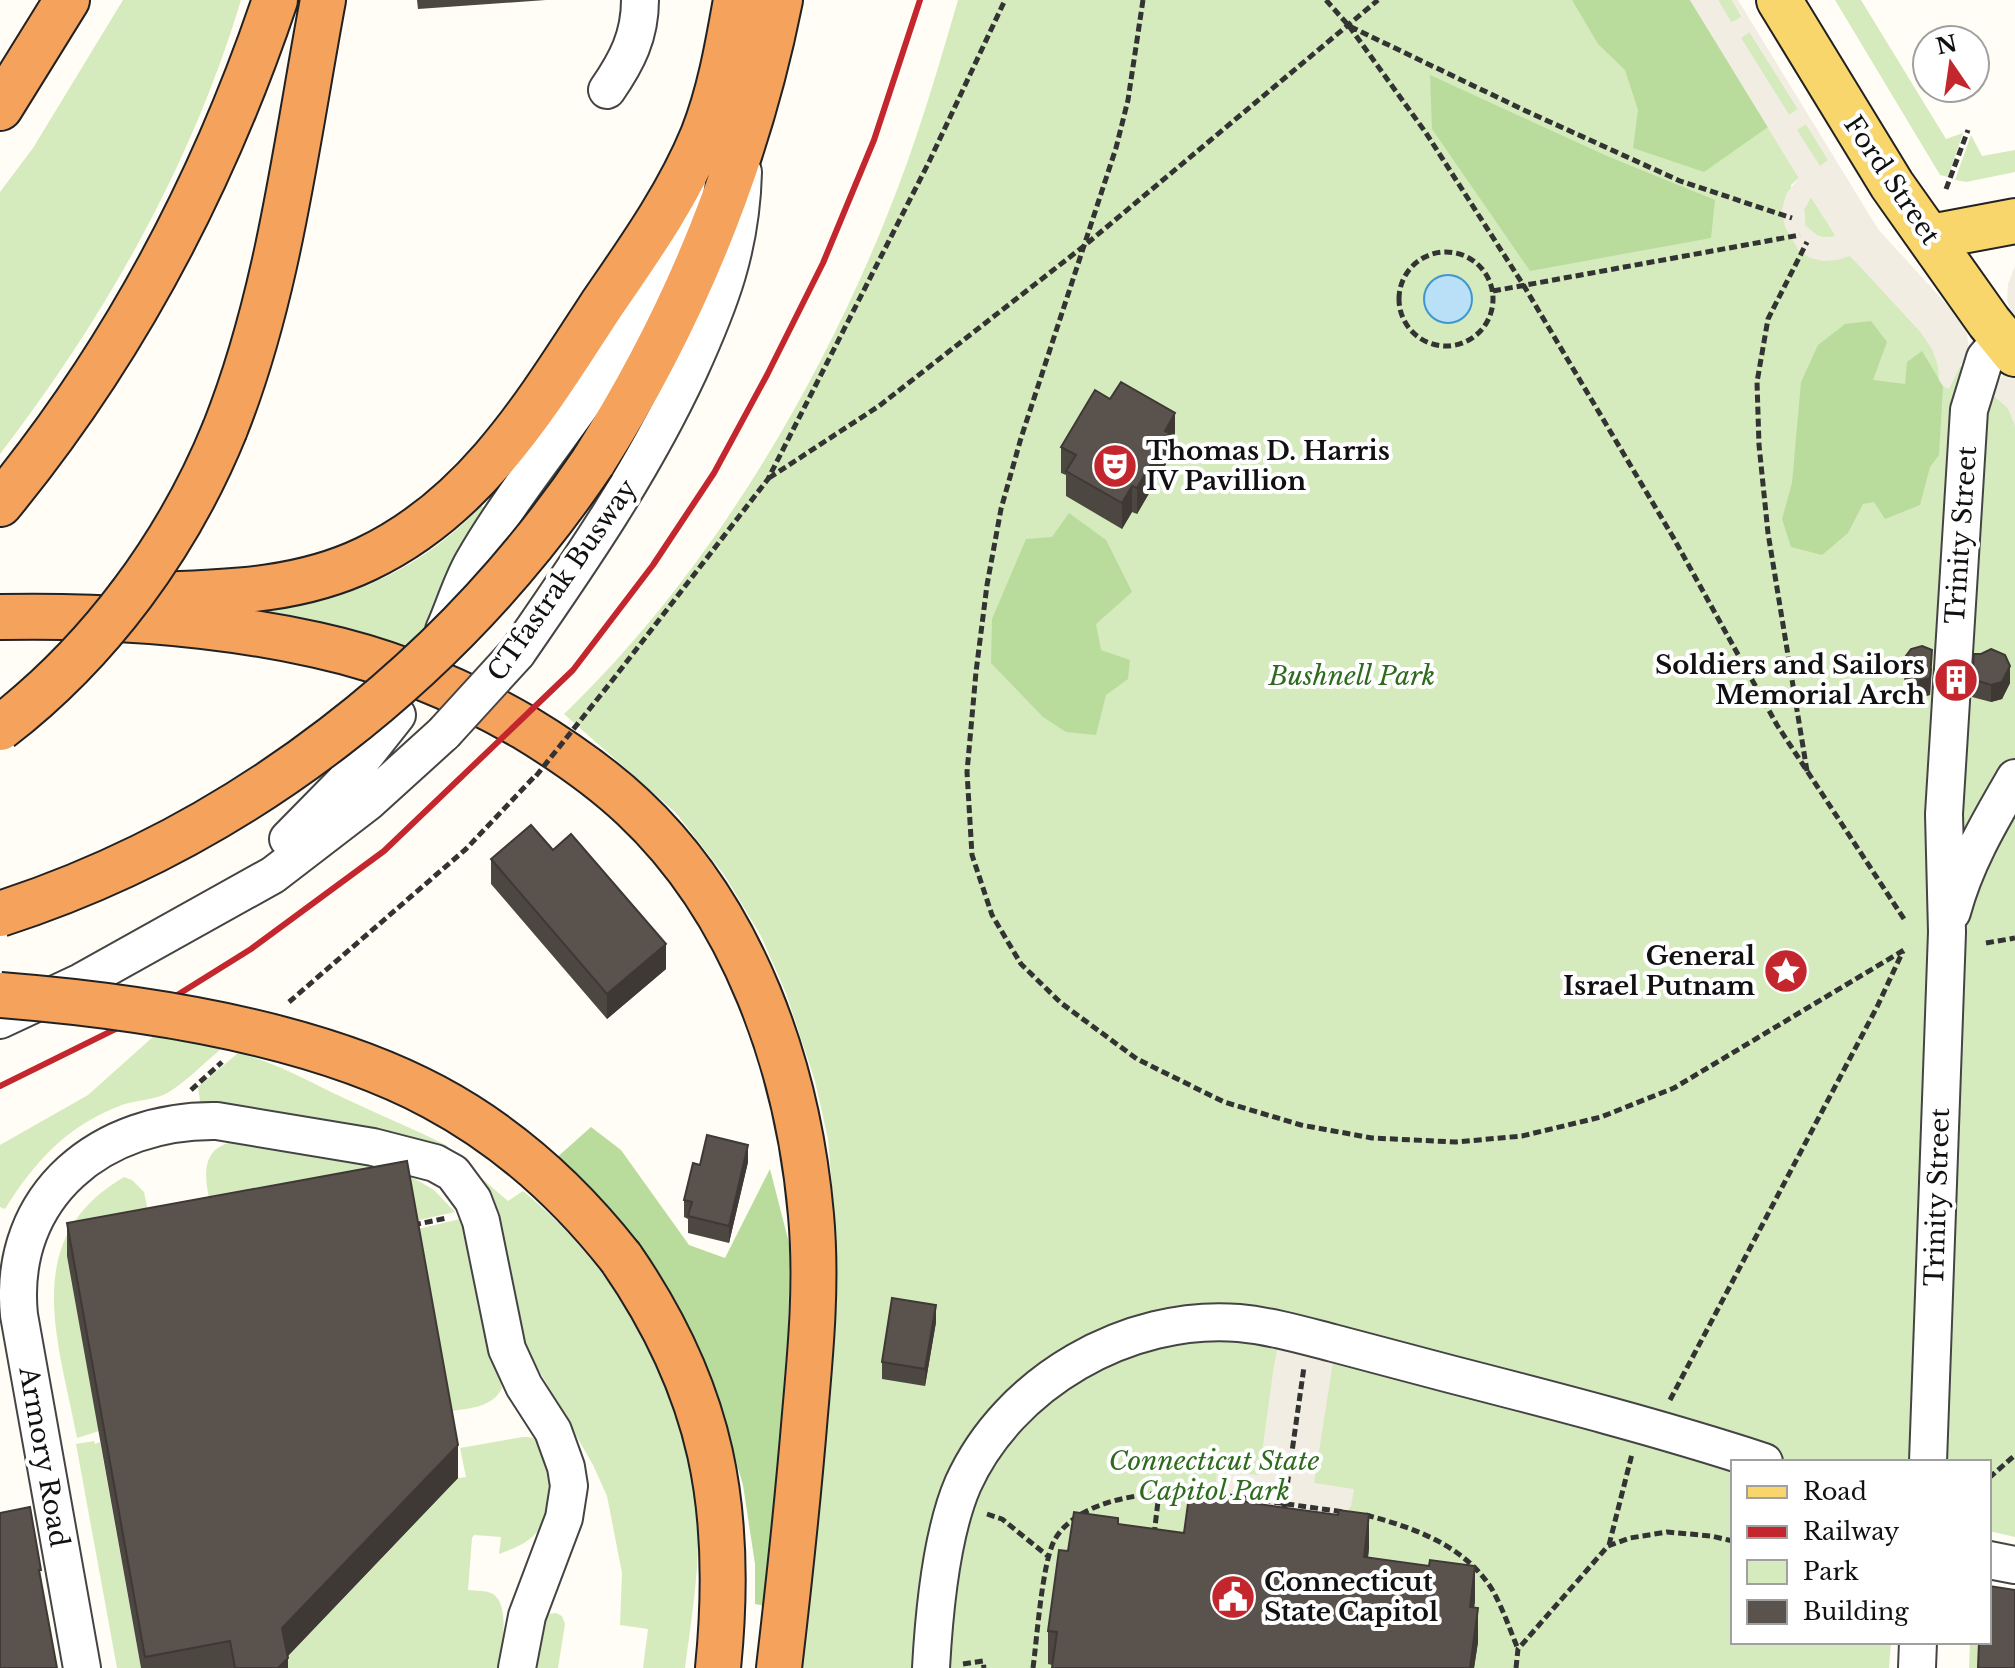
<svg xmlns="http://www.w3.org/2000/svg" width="2015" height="1668" viewBox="0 0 2015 1668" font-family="'Libre Baskerville',serif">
<rect width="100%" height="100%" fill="#fffdf5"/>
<!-- green -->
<path fill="#d5ebbd" d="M123 0H241C191 166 105 317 0 454V192L33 148Z
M958 0H1690L1799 178 1791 185 1798 249C1814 261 1831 263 1850 255L1919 330 2008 408 2015 425V1537L1989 1531V1462H1733V1642H1891L1889 1668H793L834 1288V1211L828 1139 815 1081 786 993 761 936 725 876 676 813 564 714C704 580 817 392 888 213 916 144 937 72 958 0Z
M1718 0H1732L1742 17 1731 23Z
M1835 0H1861L1946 139 1963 133 1948 177 1940 175Z
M1749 31 1798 109 1789 115 1740 37Z
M1806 124 1829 161 1819 167 1796 129Z
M1971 135 1982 156 2015 150V172L1966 182 1955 180Z
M1811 197 1836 236C1822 240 1815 236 1805 225L1804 209Z
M481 506 493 510 415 647 249 614C283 607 320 603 352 591 399 575 447 543 481 506Z
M154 1036 221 1049C204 1063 187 1081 169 1092 156 1100 136 1100 122 1105 68 1125 35 1161 5 1209L0 1207V1145L88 1095Z
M238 1053C276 1062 311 1083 346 1099 380 1115 414 1129 448 1146L442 1152 403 1135 382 1130 200 1101 198 1087Z
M232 1142 403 1172 434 1190 455 1212 419 1220 214 1222C209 1193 192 1151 232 1142Z
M124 1177 132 1180 144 1192 154 1240 99 1431 77 1438C59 1341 18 1239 124 1177Z
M480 1177 508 1201 523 1191C620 1270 696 1401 698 1528 699 1575 691 1622 685 1668H643L648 1629 620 1625 622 1573 607 1496 593 1465 527 1349 501 1224 478 1182Z
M460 1219 468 1237 502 1388C492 1409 467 1408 446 1412L414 1230Z
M523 1437C527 1437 532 1437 535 1439 560 1452 553 1514 537 1532 527 1544 512 1549 499 1554L501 1537 474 1535 472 1538 468 1590C476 1591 486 1590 493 1594 511 1606 501 1650 499 1668H284L280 1664 458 1478 466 1477 460 1448Z
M94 1441 95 1444 100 1442 141 1668H117L76 1444Z
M556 1613 562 1616 565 1624 558 1668H536L543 1622 548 1614Z
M1970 1642H1981L1980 1668H1969Z"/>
<!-- forest -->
<path fill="#b9dc9c" d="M1572 0H1690L1768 127 1704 172 1633 148 1638 110 1625 70 1598 44Z
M1430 75 1607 156 1715 200 1711 238 1530 271 1432 129Z
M1871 321 1887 342 1873 380 1905 384 1907 362 1922 351 1943 386 1939 455 1930 467 1920 505 1885 519 1874 502 1863 504 1848 533 1822 555 1791 547 1782 519 1792 483 1801 382 1818 345 1845 324Z
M1069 513 1106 540 1132 592 1096 624 1101 650 1130 660 1128 679 1106 695 1096 735 1066 732 1043 717 991 663 992 619 1026 539 1052 537Z
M591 1127 621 1150 689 1245 725 1258 770 1169 790 1247 788 1332 766 1606 755 1604V1564L743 1485 725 1424 554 1160Z"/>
<!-- plaza -->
<path fill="#f1ede2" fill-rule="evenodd" d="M1690 0H1718L1732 23 1742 16 1732 0H1738L1878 229 1959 318 1966 329 1969 348 1949 389 1943 386 1939 380 1938 366 1932 349 1919 330 1850 256 1837 260 1824 261 1810 258 1798 249 1785 227 1782 210 1786 194 1799 178ZM1750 32 1798 109 1789 115 1741 38ZM1806 124 1828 160 1820 166 1797 130ZM1811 197 1836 235 1827 238 1819 237 1805 225 1804 209Z
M2015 266V322L2007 300 2008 284Z
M2005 373H2009L2015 379V425L2008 408 1992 394 1995 385Z
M1281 1348 1333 1362 1314 1483 1354 1489 1351 1506 1340 1522 1213 1505 1217 1474 1221 1471 1259 1475 1273 1372 1277 1350Z"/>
<!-- water -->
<path fill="#b9e0f7" stroke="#3f96cf" stroke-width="2" d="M1424 299a24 24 0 1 1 48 0a24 24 0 1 1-48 0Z"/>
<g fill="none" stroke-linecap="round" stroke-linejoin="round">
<!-- minor casing -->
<g stroke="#444" stroke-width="40">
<path id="minor" d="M607 90C627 61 640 36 640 0
M444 630C454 608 461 583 473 562 543 439 668 326 687 181
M517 653C580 562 642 472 689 371 720 303 741 249 743 172
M288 839 345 781 397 715
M1952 912C1965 863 1990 821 2015 778
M0 1020 81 982 273 875 368 802 444 733
M1928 1462 1947 932 1944 814 1969 410 1985 358 2001 339
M1989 1560 2015 1565
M82 1668 19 1315C7 1194 103 1119 217 1121L373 1147 435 1163 453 1173 473 1200 481 1221 507 1349 524 1386 553 1431 566 1467 569 1486 564 1518 527 1616 517 1668
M931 1668C934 1613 941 1535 963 1484 1009 1382 1128 1314 1239 1323 1271 1326 1302 1335 1333 1343 1372 1353 1411 1364 1450 1374 1555 1401 1660 1428 1764 1462
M1917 1668 1918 1642"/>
</g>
<!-- major casing -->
<g stroke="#222" stroke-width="48">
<path id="major" d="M1779 0 1892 185 1989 322 2015 354
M1930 237 2015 221"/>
</g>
<!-- highway casing -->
<g stroke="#222" stroke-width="48">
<path id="highway" d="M0 108 67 0
M225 429C279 293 296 144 323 0
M593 462C683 320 747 165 780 0
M0 504C124 353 213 184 275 0
M130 596C211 592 291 595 366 559 476 507 537 404 601 306 638 252 678 196 703 135 720 92 728 45 736 0
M0 617C106 615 213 622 317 645 390 661 460 690 524 727 562 750 600 776 633 807 744 911 798 1067 811 1215 817 1281 811 1348 805 1414 798 1499 789 1583 779 1668
M621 1258C713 1391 734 1509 718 1668"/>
</g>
<!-- path -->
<path stroke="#333" stroke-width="5" stroke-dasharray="8 4" stroke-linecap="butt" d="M1143 0 1128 100 1116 148 1021 438 1001 509 987 585 976 672 967 772 972 855 992 915 1021 964 1061 1003 1137 1059 1224 1102 1301 1125 1372 1138 1456 1142 1522 1136 1601 1117 1674 1088 1904 950
M1326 0 1349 26 1526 111 1680 181 1792 218
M1349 26 1426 133 1524 286 1673 537 1777 725 1906 922
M1946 189 1968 130
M1399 299a47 47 0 1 1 94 0a47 47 0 1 1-94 0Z
M1493 291 1800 235
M769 478 879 406 1084 246 1378 0
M611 682 768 479 929 162 1005 0
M1807 771 1768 533 1759 445 1757 382 1768 319 1807 242
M1986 943 2015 938
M289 1002 466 849 535 776
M191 1090 222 1062
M413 1225 447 1218
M1670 1400 1877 1007 1903 951
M1989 1478 2015 1455
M1215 1494 1344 1512
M1284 1508 1304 1367
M987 1514 1002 1519 1049 1557
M1366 1515C1415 1528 1466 1546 1493 1591 1503 1609 1510 1630 1518 1649
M1154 1535 1159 1493
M1609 1545 1632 1454
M963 1664 983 1661 984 1668
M1033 1668C1037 1638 1042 1565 1054 1541 1077 1498 1151 1491 1194 1493
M1516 1668 1518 1649 1608 1546 1630 1538 1667 1532 1711 1536 1733 1541"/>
<!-- minor -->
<use href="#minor" stroke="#fff" stroke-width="36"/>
<!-- major -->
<use href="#major" stroke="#f9d66b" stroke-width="44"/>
<!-- highway -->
<use href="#highway" stroke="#f5a25d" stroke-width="44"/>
<!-- rail -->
<path stroke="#c4262e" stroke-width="6" d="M0 1086 150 1012 251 949 384 851 573 670 653 565 714 473 767 375 823 263 874 140 920 0"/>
<!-- minor-bridge casing -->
<g stroke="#444" stroke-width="40" stroke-linecap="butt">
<path id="minor-bridge" d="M444 733 517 653"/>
</g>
<!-- highway-bridge casing -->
<g stroke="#222" stroke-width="48" stroke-linecap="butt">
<path id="highway-bridge" d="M0 728C99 652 178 545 225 429
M0 914C241 836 452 671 593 462
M0 995C139 1006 311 1031 434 1097 507 1136 570 1193 621 1258"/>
</g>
<!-- path-bridge -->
<path stroke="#333" stroke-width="5" stroke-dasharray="8 4" stroke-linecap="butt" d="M536 776 611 682"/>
<!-- minor-bridge -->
<use href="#minor-bridge" stroke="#fff" stroke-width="36"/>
<!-- highway-bridge -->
<use href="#highway-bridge" stroke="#f5a25d" stroke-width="44"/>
</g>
<!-- wall -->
<path fill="#4d4742" d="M417 0H546L418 9Z
M1175 439 1169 448V459L1137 514 1132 512 1122 529 1066 496V475L1061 473V447Z
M1903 660 1932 668 1930 695 1917 698 1905 689Z
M1972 679 2010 683 2002 699 1991 702 1972 697Z
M553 850 666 969 607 1019 491 884V859Z
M748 1162 729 1243 688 1233V1219L684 1217V1200L700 1165Z
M67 1223 458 1478 288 1656V1668H141L67 1256Z
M936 1322 925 1386 882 1379V1362Z
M1221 1498 1369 1548 1368 1558 1475 1600 1474 1608 1478 1642 1474 1668H1052V1665L1048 1664V1631L1068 1551 1118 1524 1184 1533Z"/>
<!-- shaded-wall -->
<path fill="#3f3936" d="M1175 413V439L1169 448V459L1137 514V488L1165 431Z
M1132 486V512L1122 529V503Z
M1932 650 1930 695 1917 698V681Z
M2010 666V683L2002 699 1991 702V685Z
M666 944V969L607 1019V994Z
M748 1145V1162L729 1243V1226Z
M936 1305V1322L925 1386V1369Z
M458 1445V1478L282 1662V1628Z
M1369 1514V1548L1364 1590V1557Z
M1475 1566V1600L1470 1640V1607Z
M1478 1608V1642L1474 1668H1470Z
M288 1658V1668H278Z"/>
<!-- building -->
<path fill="#5a524d" stroke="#3f3936" stroke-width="2" d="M1121 382 1175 413 1165 431 1169 433 1137 488 1132 486 1122 503 1066 471 1076 455 1061 447 1095 390 1110 399Z
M1922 646 1932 650 1930 678 1917 681 1905 671 1903 660 1911 649Z
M1991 649 2005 655 2010 666 2002 682 1991 685 1972 679 1974 654H1981Z
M531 825 553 850 571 834 666 944 607 994 491 859Z
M707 1135 748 1145 729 1226 688 1216 692 1202 684 1200 693 1163 700 1165Z
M407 1161 458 1445 282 1628 288 1658 278 1668H235L230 1641 145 1657 67 1223Z
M892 1298 936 1305 925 1369 882 1362Z
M1190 1489 1221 1494V1498L1279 1507 1338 1515 1339 1510 1369 1514 1364 1557 1429 1566 1430 1560 1475 1566 1470 1607 1478 1608 1470 1668H1052L1057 1632 1048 1631 1059 1550 1068 1551 1074 1512 1118 1518V1524L1184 1533Z
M30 1507 41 1570H39L57 1668H0V1513Z
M1989 1586 2015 1590V1668H1978L1979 1642H1989Z"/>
<!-- icons -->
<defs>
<g id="theatre-disc" transform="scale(2.3)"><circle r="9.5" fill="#c4262e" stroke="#fff"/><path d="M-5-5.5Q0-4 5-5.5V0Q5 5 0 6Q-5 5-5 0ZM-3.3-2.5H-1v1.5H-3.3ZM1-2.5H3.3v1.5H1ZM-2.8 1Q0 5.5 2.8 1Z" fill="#fff"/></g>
<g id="building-disc" transform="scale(2.3)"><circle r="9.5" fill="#c4262e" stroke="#fff"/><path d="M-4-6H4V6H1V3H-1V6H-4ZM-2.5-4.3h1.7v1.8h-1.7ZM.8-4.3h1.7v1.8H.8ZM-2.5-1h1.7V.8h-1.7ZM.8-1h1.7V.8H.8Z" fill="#fff"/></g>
<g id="sight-disc" transform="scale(2.3)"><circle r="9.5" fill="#c4262e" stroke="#fff"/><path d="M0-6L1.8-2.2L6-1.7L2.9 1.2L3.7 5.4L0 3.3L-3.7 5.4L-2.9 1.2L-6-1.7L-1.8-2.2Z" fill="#fff"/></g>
<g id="civic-disc" transform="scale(2.3)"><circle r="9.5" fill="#c4262e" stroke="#fff"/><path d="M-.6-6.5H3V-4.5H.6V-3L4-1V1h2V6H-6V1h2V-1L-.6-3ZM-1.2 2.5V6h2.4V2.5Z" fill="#fff"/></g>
</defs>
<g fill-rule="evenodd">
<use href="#theatre-disc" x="1115" y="466"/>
<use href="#building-disc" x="1956" y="680"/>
<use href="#sight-disc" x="1786" y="971"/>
<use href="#civic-disc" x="1233" y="1597"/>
</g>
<g text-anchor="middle" stroke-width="8" stroke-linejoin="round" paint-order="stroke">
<!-- street labels -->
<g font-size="26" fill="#111" stroke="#fff">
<text transform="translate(1892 180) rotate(56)" y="9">Ford Street</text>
<text transform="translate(1961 535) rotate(-86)" y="9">Trinity Street</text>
<text transform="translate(562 580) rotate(-55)" y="9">CTfastrak Busway</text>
<text transform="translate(1937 1197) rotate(-88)" y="9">Trinity Street</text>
<text transform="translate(44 1457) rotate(80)" y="9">Armory Road</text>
</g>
<!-- poi labels -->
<g font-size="26" font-weight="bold" fill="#111" stroke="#fff" text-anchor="start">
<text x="1146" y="460">Thomas D. Harris<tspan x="1146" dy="30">IV Pavillion</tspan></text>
<text x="1925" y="674" text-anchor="end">Soldiers and Sailors<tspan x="1925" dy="30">Memorial Arch</tspan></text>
<text x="1755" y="965" text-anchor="end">General<tspan x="1755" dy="30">Israel Putnam</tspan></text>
<text x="1264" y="1591">Connecticut<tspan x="1264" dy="30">State Capitol</tspan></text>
</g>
<!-- park labels -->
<g font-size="26" font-style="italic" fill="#2f6b1f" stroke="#fff">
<text x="1352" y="685">Bushnell Park</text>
<text x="1214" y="1470">Connecticut State<tspan x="1214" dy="30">Capitol Park</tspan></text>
</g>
</g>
<!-- legend -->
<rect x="1731" y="1460" width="260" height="184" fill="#ffffff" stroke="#a0a0a0" stroke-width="2"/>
<rect x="1747" y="1486" width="40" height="12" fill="#f9d66b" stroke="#a0a0a0" stroke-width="2"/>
<text x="1803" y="1500" font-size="24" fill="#111111">Road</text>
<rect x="1747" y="1526" width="40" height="12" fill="#c4262e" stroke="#a0a0a0" stroke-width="2"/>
<text x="1803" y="1540" font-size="24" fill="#111111">Railway</text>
<rect x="1747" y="1560" width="40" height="24" fill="#d5ebbd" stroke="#a0a0a0" stroke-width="2"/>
<text x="1803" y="1580" font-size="24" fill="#111111">Park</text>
<rect x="1747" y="1600" width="40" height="24" fill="#5a524d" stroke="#a0a0a0" stroke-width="2"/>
<text x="1803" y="1620" font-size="24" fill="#111111">Building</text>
<!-- north arrow -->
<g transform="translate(1951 64) rotate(347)"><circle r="38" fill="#ffffff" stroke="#a0a0a0" stroke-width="2"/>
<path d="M0-6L14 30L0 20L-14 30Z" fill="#c4262e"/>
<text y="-12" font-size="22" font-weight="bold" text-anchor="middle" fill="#111111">N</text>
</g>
</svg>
